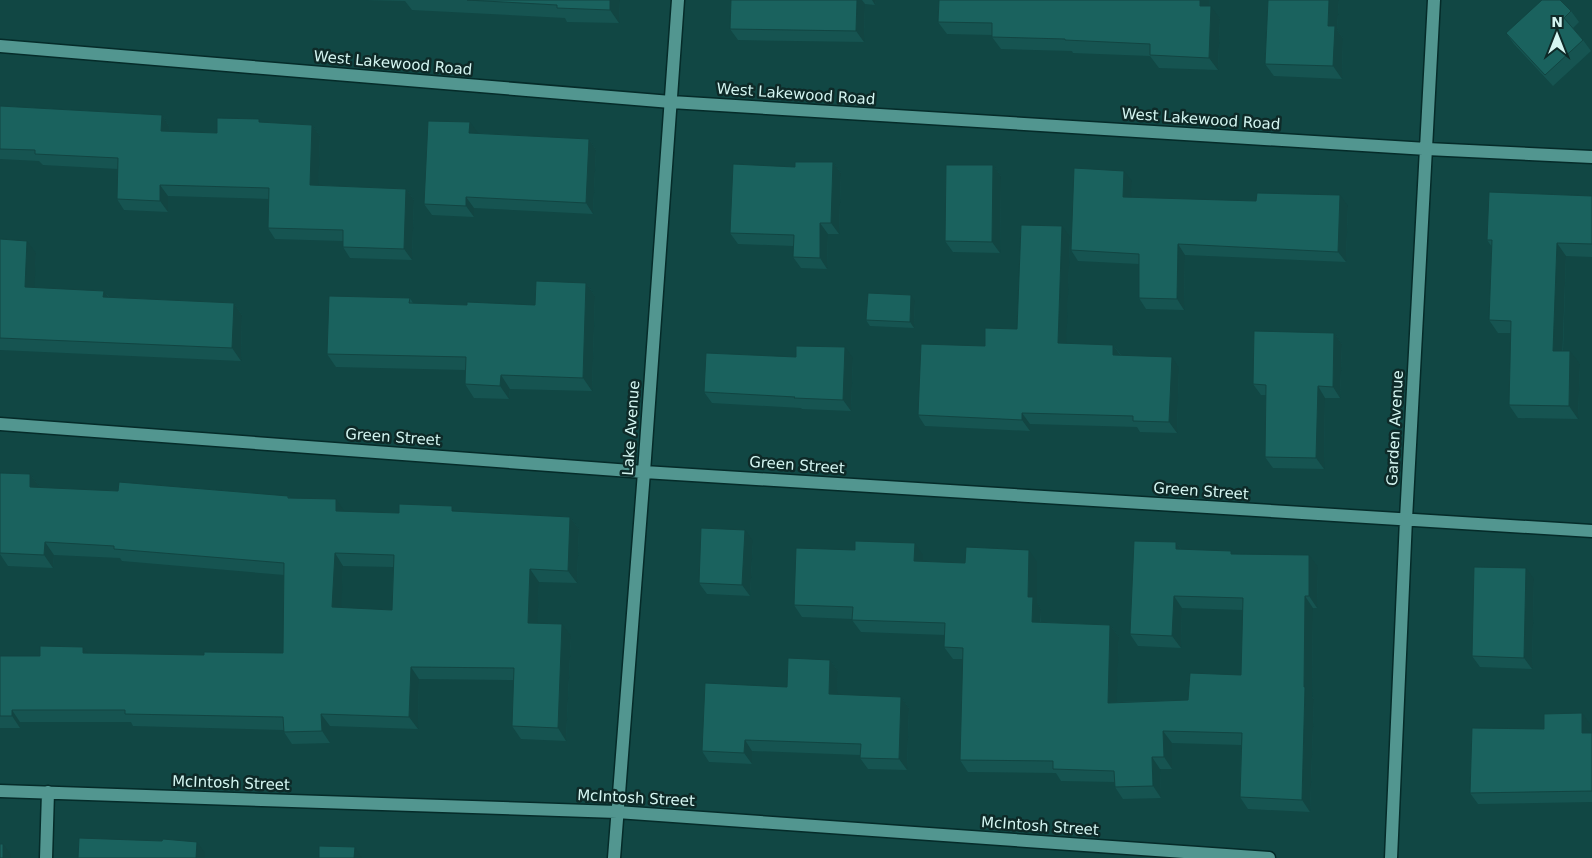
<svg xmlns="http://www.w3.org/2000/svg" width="1592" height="858" viewBox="0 0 1592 858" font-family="'DejaVu Sans',sans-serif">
<rect width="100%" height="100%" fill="#114744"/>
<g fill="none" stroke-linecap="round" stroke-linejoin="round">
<!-- minor casing -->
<g stroke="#052b29" stroke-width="15">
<path id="minor" d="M0 46 671 102 1427 149 1592 157
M0 424 644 472 1592 531
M0 791 617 812 1269 858
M46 858 48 792
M614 858 644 472 678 0
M1391 858 1406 519 1434 0"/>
</g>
<!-- minor -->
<use href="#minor" stroke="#529690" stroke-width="12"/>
</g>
<!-- wall -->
<path fill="#165451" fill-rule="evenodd" d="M365 0H620L619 23 567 22 565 18 412 10 405 1Z
M731 0H876L875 5 865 4 864 42 738 40 730 29Z
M939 0H1209V6L1220 19 1218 70 1159 68 1150 56 1073 53 1072 51 1001 49 992 37V35L947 34 938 22Z
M1268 0H1339L1337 30 1343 38 1342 79 1274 76 1265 64Z
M1571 11 1579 22 1573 28 1583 40 1591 51 1553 86 1514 44 1506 33Z
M0 106 162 115 169 126V132L217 133 262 123 312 125 320 136 318 185 406 189 414 200 412 260 350 258 343 247V241L275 239 268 228 269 199 168 196V212L124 210 117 199 118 169 43 165 39 161 0 159Z
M478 133 589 139 596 150 593 214 474 208V217L432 215 424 204Z
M833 162 841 173 839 234H828L827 269 801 268 793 257V246L738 244 730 233 795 167Z
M993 165 1001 176 1000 253 953 252 945 241Z
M1132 181 1131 197 1348 206 1346 262 1185 255 1184 310 1146 309 1139 298V264L1078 261 1071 250Z
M1592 196V257L1566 256 1563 351 1580 364 1578 419 1518 418 1509 405 1511 333H1498L1489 320 1492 247 1487 240Z
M1070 237 1066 344 1113 345 1121 355 1179 368 1177 433 1140 432 1137 427 1030 424V431L925 426 918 415 985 346 1017 329Z
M0 239 36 253 34 288 104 291 109 297 234 303 242 315 241 361 0 350Z
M586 283 595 296 592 391 510 389 509 399 474 398 465 384V370L336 367 327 354 410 298 413 303 467 305H535Z
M915 301 914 328 870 326 866 320Z
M1334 333 1342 344 1340 398H1325L1324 469 1273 468 1265 457 1266 395H1261L1253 384Z
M853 358 851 411 802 409 801 408 712 403 704 392Z
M0 473 30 474 39 486V488L118 491 288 496 290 498 345 512 399 513 452 506 456 512 570 517 579 529 577 583 539 582 537 623 571 636 566 741 521 739 512 726 514 680 419 679 418 729 330 726V743L292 744 284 732V730L133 726 131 722H20V728H0V656H40L83 647 87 653 204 655 283 653 284 575 122 561 120 558 54 555 53 568 8 566 0 554ZM343 566 393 567 392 610 341 608Z
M753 541 750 596 707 594 699 583Z
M1176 542 1181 549 1234 554 1318 567 1317 608H1313L1312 697 1314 699 1310 812 1248 809 1240 797 1241 745 1172 743V769H1160L1161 798 1123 799 1115 787V782L1061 781 1056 773 968 772 960 760 963 659H953L944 647 945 635 861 632 852 620V619L802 617 794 605 923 555V562L965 563 1037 562V602L1041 609V622L1110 625 1119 637 1116 702 1188 700 1241 675 1243 610 1182 608 1181 648 1138 646 1130 634Z
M1534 579 1532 669 1480 667 1472 656Z
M830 660 838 671 837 695 901 697 909 708 907 770 868 769 860 758V755L752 751V764L709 762 702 751 787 687Z
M1590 724V733H1592V802L1478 804 1470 793 1544 729Z"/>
<!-- shaded-wall -->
<path fill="#124542" d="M610 0H620L619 23 610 10Z
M857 0H862L865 4 864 42 856 31Z
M872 0H876L875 5Z
M1200 0H1209V18L1200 6Z
M1329 0H1339L1337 30 1343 38 1342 79 1333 66 1328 26Z
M1211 6 1220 19 1218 70 1209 58Z
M162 115 169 126V142L161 131Z
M470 122 478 133H469Z
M312 125 320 136 318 196 310 185Z
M589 139 596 150 593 214 586 203Z
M833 162 841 173 839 234 831 223Z
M993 165 1001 176 1000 253 992 242Z
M1124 171 1132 181 1131 208 1123 197Z
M160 185 168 196V212L160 201Z
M406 189 414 200 412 260 404 249Z
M1340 195 1348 206 1346 262 1338 252Z
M466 197 474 208V217L466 206Z
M820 223 828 234 827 269 820 258Z
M1062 226 1070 237 1066 354 1058 343Z
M27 241 36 253 34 300 25 287Z
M1557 243 1566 256 1562 364 1553 351Z
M1178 244 1185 255 1184 310 1177 299Z
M586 283 595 296 592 391 583 378Z
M104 291 113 303 103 297Z
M911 295 915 301 914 328 910 322Z
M234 303 242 315 241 361 232 348Z
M1334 333 1342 344 1340 398 1333 387Z
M1113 345 1121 356 1113 355Z
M845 347 853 358 851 411 843 400Z
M1570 351 1580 364 1578 419 1569 406Z
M1172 357 1179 368 1177 433 1169 422Z
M501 375 510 389 509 399 500 386Z
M1318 386 1325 398 1324 469 1316 458Z
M1022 413 1030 424V431L1022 420Z
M30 474 39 486 38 500 30 487Z
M336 499 345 512 336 511Z
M452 506 460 518 452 511Z
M570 517 579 529 577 583 568 571Z
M745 530 753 541 750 596 742 585Z
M45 542 54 555 53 568 44 555Z
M1176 542 1184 554 1176 549Z
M915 543 923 555V573L914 561Z
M1029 550 1037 562V602L1041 609 1040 634 1032 622 1028 597Z
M335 553 343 566 341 620 332 607Z
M1309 555 1318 567 1317 608 1309 596Z
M1526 568 1534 579 1532 669 1524 658Z
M530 569 539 582 537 635 528 623Z
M1174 596 1182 608 1181 648 1172 636Z
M1305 596 1313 608 1312 697 1314 699 1310 812 1302 800Z
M562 624 571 636 566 741 558 728Z
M1110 625 1119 637 1116 715 1108 703Z
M83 647 92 659 83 653Z
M830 660 838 671 837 706 829 694Z
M411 667 419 679 418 729 409 717Z
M901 697 909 708 907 770 899 759Z
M12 710 20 722V728L12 716Z
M1582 713 1590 724V744L1582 733Z
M321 714 330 726V743L322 731Z
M1163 731 1172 743V769L1164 757Z
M745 740 752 751V764L744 753Z
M1152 757 1160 769 1161 798 1153 786Z
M197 842 205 853V858H196Z
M3 844 11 855V858H3Z
M355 847 362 858H354Z"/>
<!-- building -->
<path fill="#1a625e" stroke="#124542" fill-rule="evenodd" d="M467 0H610V10L557 8V5Z
M731 0H857L856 31 730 29Z
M939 0H1200V6H1211L1209 58 1150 55V44L1065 40V39L992 37V23L938 22Z
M1268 0H1329L1328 26H1335L1333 66 1265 64Z
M1542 0H1560L1571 11 1564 18 1583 40 1545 75 1506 33Z
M0 106 162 115 161 131 217 133V118L259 119V122L312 125 310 185 406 189 404 249 343 247V230L268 228 269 188 160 185V201L117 199 118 158 35 154V150L0 149Z
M428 121 470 122 469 133 589 139 586 203 466 197V206L424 204Z
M795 162H833L831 223H820V258L793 257 794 235 730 233 733 164 795 167Z
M946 165H993L992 242 945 241Z
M1074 168 1124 171 1123 197 1256 201 1257 193 1340 195 1338 252 1178 244 1177 299 1139 298V254L1071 250Z
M1489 192 1592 196V244L1557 243 1553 351H1570L1569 406 1509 405 1511 321 1489 320 1492 240H1487Z
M1021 225 1062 226 1058 343 1113 345V355L1172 357 1169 422 1133 421V416L1022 413V420L918 415 921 344 985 346V328L1017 329Z
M0 239 27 241 25 287 104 291 103 297 234 303 232 348 0 338Z
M536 281 586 283 583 378 501 375 500 386 465 384 466 357 327 354 329 296 410 298 409 303 467 305V302L535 305Z
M868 293 911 295 910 322 866 320Z
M1254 331 1334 333 1333 387 1318 386 1316 458 1265 457 1266 385 1253 384Z
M796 346 845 347 843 400 794 398 795 397 704 392 706 353 796 357Z
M0 473 30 474V487L118 491 119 482 288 496V498L336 499V511L399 513V504L452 506V511L570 517 568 571 530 569 528 623 562 624 558 728 512 726 514 668 411 667 409 717 321 714 322 731 284 732 283 717 125 714V710H12V716H0V656H40V646L83 647V653L204 655V652L283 653 284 563 114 549V546L45 542 44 555 0 553ZM335 553 394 555 392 610 332 607Z
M701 528 745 530 742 585 699 583Z
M855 541 915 543 914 561 965 563 966 547 1029 550 1028 597H1033L1032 622 1110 625 1108 703 1188 700 1190 673 1241 675 1243 598 1174 596 1172 636 1130 634 1134 541 1176 542V549L1231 551V554L1309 555V596H1305L1304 687H1305L1302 800 1240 797 1242 733 1163 731 1164 757H1152L1153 786 1115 787 1114 771 1053 769V761L960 760 963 648 944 647 945 623 852 620 853 607 794 605 796 548 855 550Z
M1474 567 1526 568 1524 658 1472 656Z
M788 658 830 660 829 694 901 697 899 759 860 758 861 744 745 740 744 753 702 751 705 683 787 687Z
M1582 713V733H1592V791L1470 793 1472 728 1544 729V714Z
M79 838 162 841 163 839 197 842 196 858H78Z
M0 844H3V858H0Z
M319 846 355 847 354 858H319Z"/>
<g text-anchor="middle" stroke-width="5" stroke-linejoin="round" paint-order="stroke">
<!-- street labels -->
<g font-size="15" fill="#d4f5f1" stroke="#0e2a28">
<text transform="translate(393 63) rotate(5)" y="5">West Lakewood Road</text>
<text transform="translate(796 94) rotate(4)" y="5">West Lakewood Road</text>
<text transform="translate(1201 119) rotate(4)" y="5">West Lakewood Road</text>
<text transform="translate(631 428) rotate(-86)" y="5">Lake Avenue</text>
<text transform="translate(1395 428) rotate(-87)" y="5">Garden Avenue</text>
<text transform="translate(393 437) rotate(4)" y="5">Green Street</text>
<text transform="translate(797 465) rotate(4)" y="5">Green Street</text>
<text transform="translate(1201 491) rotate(4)" y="5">Green Street</text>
<text transform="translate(231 783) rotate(2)" y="5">McIntosh Street</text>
<text transform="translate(636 798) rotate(3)" y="5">McIntosh Street</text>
<text transform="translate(1040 826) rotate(4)" y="5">McIntosh Street</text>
</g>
</g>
<!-- north arrow -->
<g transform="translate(1557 35)" stroke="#0e2a28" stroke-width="4" paint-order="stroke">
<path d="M0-4L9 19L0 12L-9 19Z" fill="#d4f5f1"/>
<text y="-8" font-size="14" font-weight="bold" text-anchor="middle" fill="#d4f5f1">N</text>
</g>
</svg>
